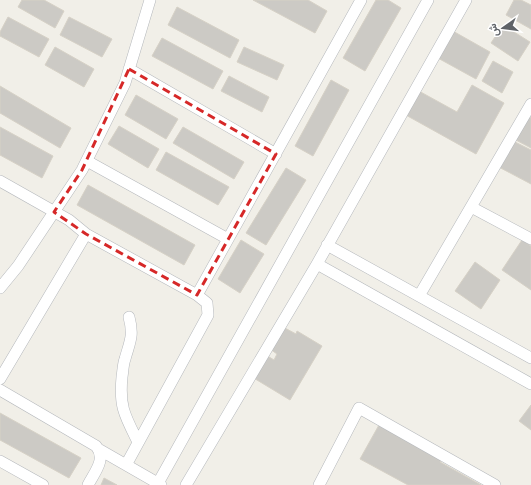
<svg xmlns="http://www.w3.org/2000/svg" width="531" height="485" viewBox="0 0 531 485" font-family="Quicksand,Vazirmatn,sans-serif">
<rect width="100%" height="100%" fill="#f1efe8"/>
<!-- building -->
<path fill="#cccac5" stroke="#d6d1c6" d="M22 0H44L64 11 55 28 18 7Z
M253 0H308L327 11 315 33Z
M376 0H388L401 8 365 71 343 58Z
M514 0H521L531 5V29L506 15Z
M177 7 239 40 230 58 168 25Z
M8 17 49 39 39 57 0 36V32Z
M69 17 112 39 102 57 60 35Z
M503 25 530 42 518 61 491 43Z
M451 30 490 52 476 79 436 57Z
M162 38 223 71 213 89 152 56Z
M55 47 94 69 84 87 45 65Z
M244 47 284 65 277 80 237 62Z
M493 61 513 72 502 93 482 81Z
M229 76 269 97 262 112 221 91Z
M331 80 349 90 313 156 295 146Z
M472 85 504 103 476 154 404 114 417 90 457 112Z
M0 86 71 128 60 148 0 113Z
M136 95 178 119 166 139 125 115Z
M526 115 531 118V148L514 139Z
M119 126 159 149 148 168 108 144Z
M0 127 53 156 42 178 0 155Z
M183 127 244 162 234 179 173 143Z
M509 139 531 150V184L495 165Z
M166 152 229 187 218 205 156 170Z
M286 168 306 180 266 245 246 233Z
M88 185 195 245 184 265 77 205Z
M241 240 264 254 240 293 218 279Z
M522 240 531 246V290L502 270Z
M475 262 500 280 481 309 455 291Z
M283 327 296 334 297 331 322 346 290 400 252 377 266 355 274 360 277 354 270 349Z
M531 405V430L519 421Z
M0 413 81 458 69 478 0 440Z
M379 425 443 456 440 462 481 485H408L360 459Z
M104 478 117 485H101Z"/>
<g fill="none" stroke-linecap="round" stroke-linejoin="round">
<!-- minor casing -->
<g stroke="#b5b8bc" stroke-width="12">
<path id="minor" d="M129 69 276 154
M87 161 228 239
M0 181 69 220 86 234 0 379
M471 207 531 239
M86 234 197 295 207 303 208 315 126 465
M327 245 531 358
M317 264 531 384
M0 288 18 266 82 170 125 83 150 0
M197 295 361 0
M419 296 531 104
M129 317C134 336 130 341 125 359 123 364 123 371 122 377 119 407 125 416 138 442
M0 390 96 446C107 459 94 473 88 485
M100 450 161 485
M0 461 43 485
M157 485 428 0
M186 485 317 264 466 0
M319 485 359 408 495 485"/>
</g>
<!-- minor -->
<use href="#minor" stroke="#fff" stroke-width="11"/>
</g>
<!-- marked area -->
<path fill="none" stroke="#d62828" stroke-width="3" stroke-dasharray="8 5" stroke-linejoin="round" d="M129 69 276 154 197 295 86 234 54 212 82 170Z"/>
<!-- north arrow -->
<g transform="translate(503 28) rotate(256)" stroke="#ffffff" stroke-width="3" paint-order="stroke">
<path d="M0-3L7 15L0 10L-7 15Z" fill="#5f6368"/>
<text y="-6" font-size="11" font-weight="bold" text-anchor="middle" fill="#5f6368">ش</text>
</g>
</svg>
